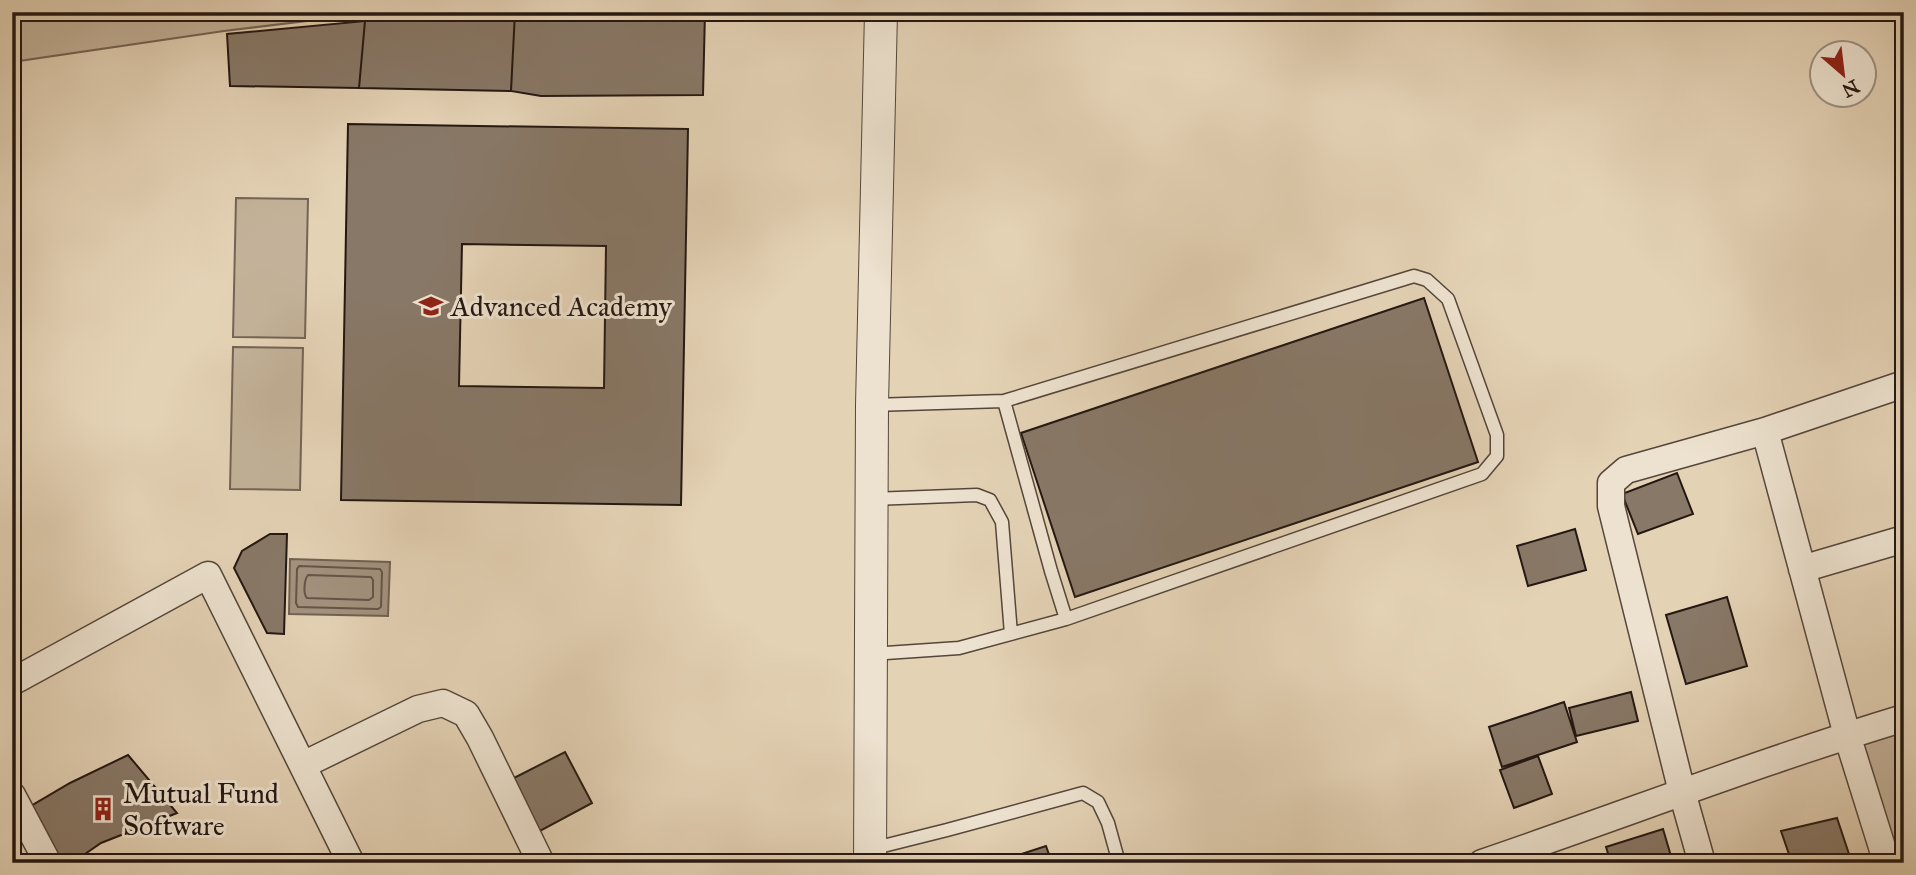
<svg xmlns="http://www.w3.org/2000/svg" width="1916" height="875" viewBox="0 0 1916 875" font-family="'IM FELL Great Primer',serif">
<rect width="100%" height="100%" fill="#e4d2b5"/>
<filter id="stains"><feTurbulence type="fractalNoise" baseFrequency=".00286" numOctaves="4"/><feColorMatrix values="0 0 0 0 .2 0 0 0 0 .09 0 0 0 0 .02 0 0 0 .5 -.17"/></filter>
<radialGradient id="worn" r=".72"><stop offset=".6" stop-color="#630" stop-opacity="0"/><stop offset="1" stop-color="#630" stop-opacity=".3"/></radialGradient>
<!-- green -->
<path fill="#c3b299" stroke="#746456" stroke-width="2" d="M12 12H381L224 31 12 62Z
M236 198 308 199 305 338 233 337Z
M233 347 303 348 300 490 230 489Z
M1904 707V863H1890L1849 724Z"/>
<!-- water -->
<path fill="#a3927e" stroke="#706153" stroke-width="2" d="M290 559 390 562 388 616 289 614Z"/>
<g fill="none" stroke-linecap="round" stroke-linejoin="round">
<!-- shore -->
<path stroke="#645448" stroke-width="2" d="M299 566 380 569 382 572 381 607 378 609 298 607 296 603 297 569Z
M308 575 371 577 373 580V597L369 600 307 598C303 594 304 580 308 575Z"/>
</g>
<!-- building -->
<path fill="#887867" stroke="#241712" stroke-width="2" fill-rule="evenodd" d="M462 12H515L511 91 359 88 365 21Z
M515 12H705L703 95 541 96 511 91Z
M365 21 359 88 230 86 227 34Z
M348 124 688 129 681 505 341 500ZM462 244 606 246 604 388 459 386Z
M1424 298 1478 462 1075 597 1021 433Z
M1677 473 1693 514 1638 534 1622 494Z
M1575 529 1586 570 1528 586 1517 546Z
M270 534H287L284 634 267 633 234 568 242 551Z
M1727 597 1747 666 1686 684 1666 615Z
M1631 692 1638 721 1576 736 1569 708Z
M1564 702 1577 742 1502 767 1489 727Z
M565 752 592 803 540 831 512 779Z
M128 755 177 813 101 843 72 863H61L31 806 70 783Z
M1538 756 1552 794 1514 808 1500 770Z
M1837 818 1850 857 1830 863H1792L1781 831Z
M1663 829 1673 863H1611L1606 847Z
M1046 846 1052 863H994Z"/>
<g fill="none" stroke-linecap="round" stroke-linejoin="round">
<!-- service casing -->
<g stroke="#54463b" stroke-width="15">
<path id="service" d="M872 405 1004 401 1414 276 1427 280 1448 299 1497 435V456L1482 474 1066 619 1051 571 1004 401
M872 499 977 495 990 500 1002 522 1011 634
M871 654 959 648 1066 619
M871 849 947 830 1083 793 1098 802 1108 823 1119 863"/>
</g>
<!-- minor casing -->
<g stroke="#54463b" stroke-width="29">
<path id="minor" d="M1765 431 1847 735 1887 863
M1802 569 1904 539
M12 682 208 575 351 863
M303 765 418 709 443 703 466 714 480 738 541 863
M12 795 48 863
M1482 863C1623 815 1762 761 1904 718
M1702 863 1682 792 1611 506V483L1626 470 1765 431 1904 384"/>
</g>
<!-- tertiary casing -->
<g stroke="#54463b" stroke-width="34">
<path id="tertiary" d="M870 863 872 405 881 12"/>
</g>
<!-- service -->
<use href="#service" stroke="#ede2cf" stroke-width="12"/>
<!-- minor -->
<use href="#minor" stroke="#ede2cf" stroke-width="26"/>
<!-- tertiary -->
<use href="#tertiary" stroke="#ede2cf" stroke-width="32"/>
</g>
<!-- icons -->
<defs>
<g id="university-bare" transform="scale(1.89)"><path d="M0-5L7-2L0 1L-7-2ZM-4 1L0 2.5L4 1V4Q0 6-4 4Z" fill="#8f2418" stroke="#ede2cf" stroke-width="2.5" paint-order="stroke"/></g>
<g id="building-bare" transform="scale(1.89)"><path d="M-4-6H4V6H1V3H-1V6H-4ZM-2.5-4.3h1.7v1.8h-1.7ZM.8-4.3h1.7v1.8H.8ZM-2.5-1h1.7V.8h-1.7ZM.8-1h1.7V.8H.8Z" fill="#8f2418" stroke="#ede2cf" stroke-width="2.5" paint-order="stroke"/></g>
</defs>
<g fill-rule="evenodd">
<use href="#university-bare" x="431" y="306"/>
<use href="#building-bare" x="103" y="809"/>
</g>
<g text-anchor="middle" stroke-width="6" stroke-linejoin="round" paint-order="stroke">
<!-- poi labels -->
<g font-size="28" fill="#241712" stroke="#ede2cf" text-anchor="start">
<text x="451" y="316">Advanced Academy</text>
<text x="123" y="803">Mutual Fund<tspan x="123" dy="32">Software</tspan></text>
</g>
</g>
<!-- margin -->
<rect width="1916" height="875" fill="none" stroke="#e4d2b5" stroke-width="42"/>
<rect x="14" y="14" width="1888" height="847" fill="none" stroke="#241712" stroke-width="3.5"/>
<rect x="21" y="21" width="1874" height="833" fill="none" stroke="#241712" stroke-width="2"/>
<!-- north arrow -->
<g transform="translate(1843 74) rotate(152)"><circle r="33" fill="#ede2cf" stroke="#9d9183" stroke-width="2"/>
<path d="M0-5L12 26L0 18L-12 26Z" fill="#8f2418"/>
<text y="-10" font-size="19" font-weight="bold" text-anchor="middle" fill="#241712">N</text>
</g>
<rect width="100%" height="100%" filter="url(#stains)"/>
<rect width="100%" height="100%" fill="url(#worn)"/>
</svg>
